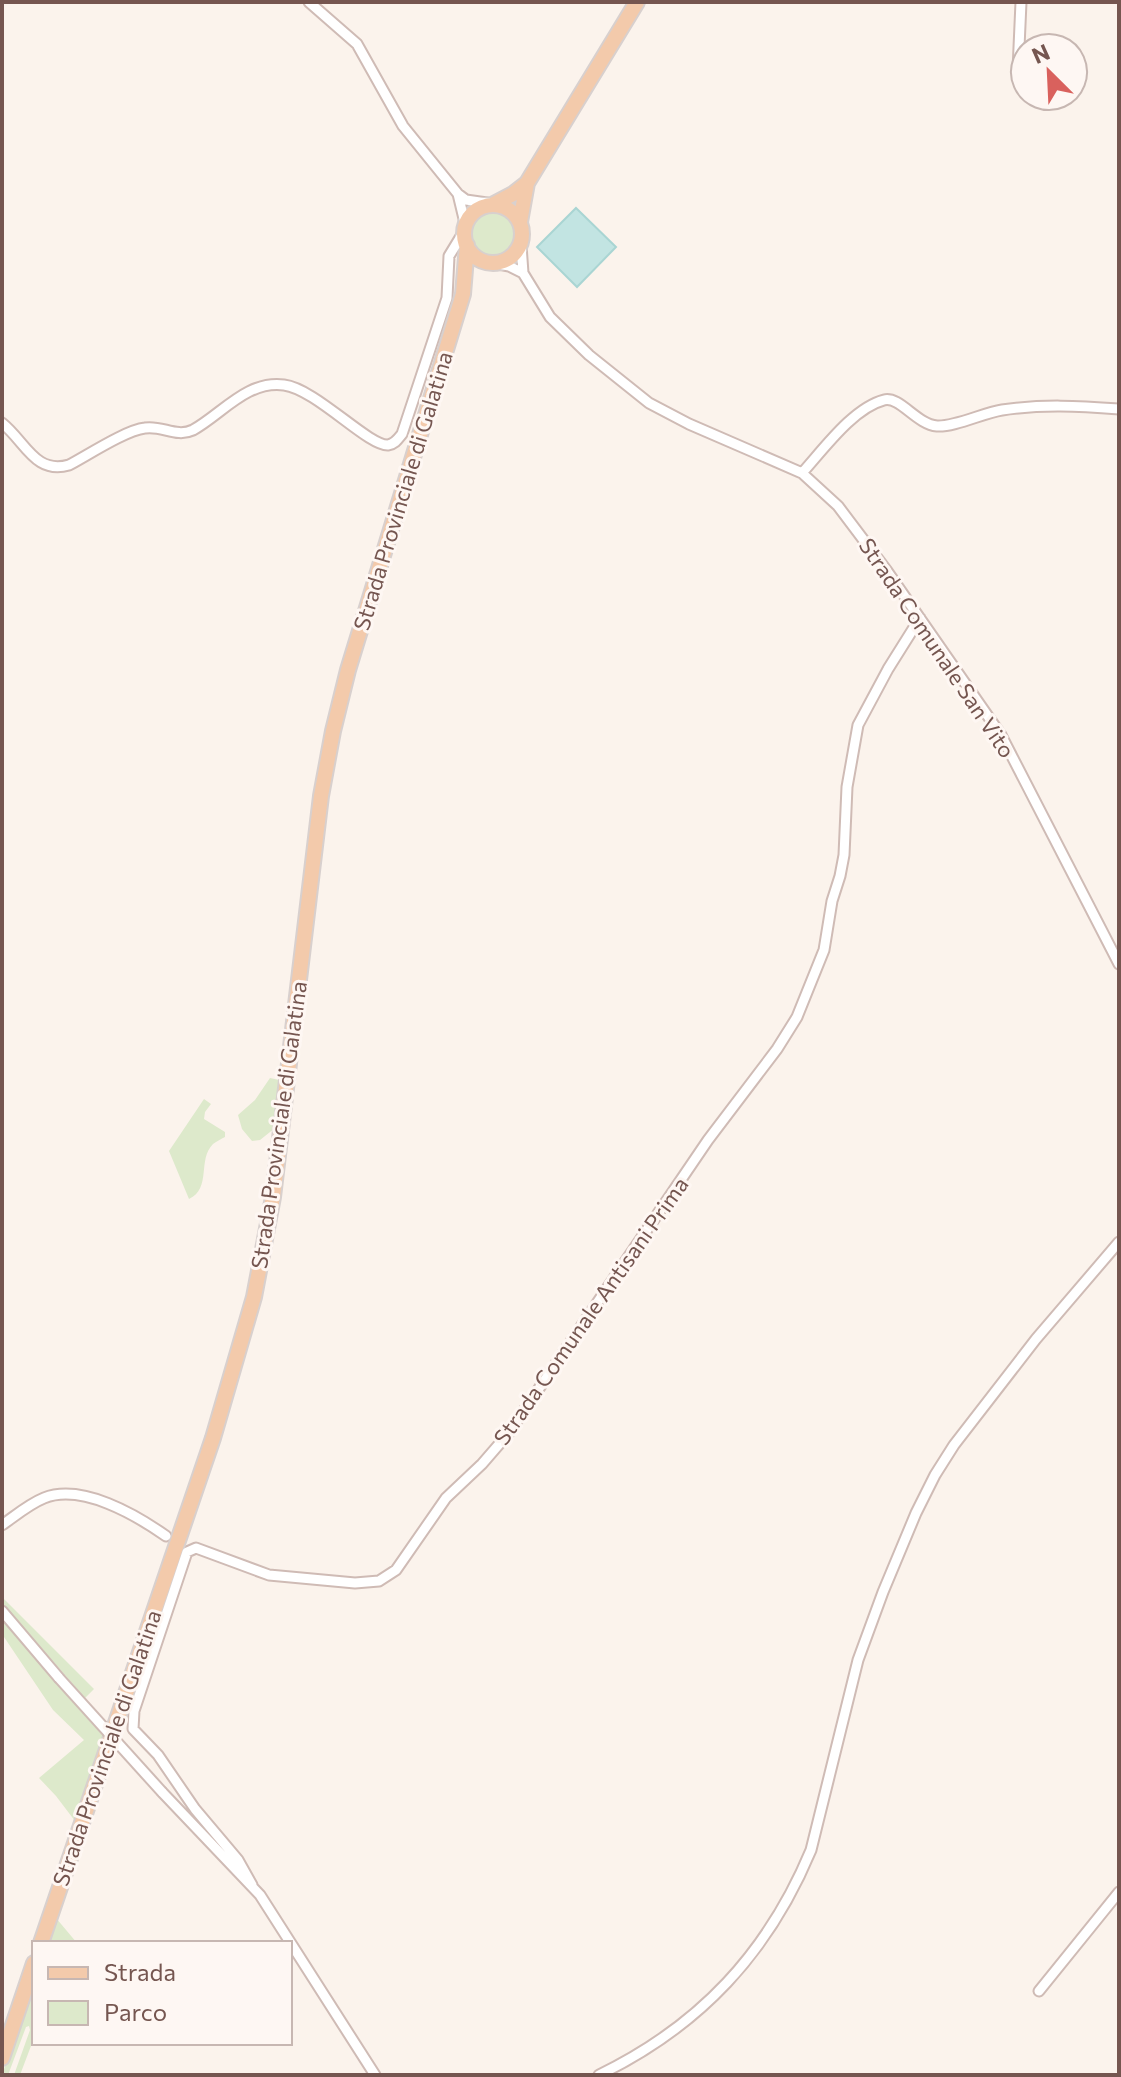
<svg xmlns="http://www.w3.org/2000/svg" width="1121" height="2077" viewBox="0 0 1121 2077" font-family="Commissioner,sans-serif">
<rect width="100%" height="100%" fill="#fbf3ec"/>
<!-- green -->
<path fill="#dde9cb" d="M471 234a22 22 0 1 1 44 0a22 22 0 1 1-44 0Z
M270 1078 279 1080 275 1128 260 1140 252 1141 242 1129 238 1115 255 1100Z
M204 1099 211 1104 205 1112 204 1119 225 1132V1137C221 1139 217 1141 213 1144 197 1160 212 1188 189 1199L169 1151Z
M2 1597 94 1689 85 1698 2 1603Z
M2 1619 104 1737 75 1821 56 1796 39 1778 84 1740 53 1710 2 1634Z
M56 1918 77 1943H47Z
M34 1982V2038L20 2075H14L30 2030 29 2026 26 2027 8 2075H2Z"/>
<!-- water -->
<path fill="#c2e4e2" stroke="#a9d5d3" stroke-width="2" d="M576 208 616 247 577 287 537 247Z"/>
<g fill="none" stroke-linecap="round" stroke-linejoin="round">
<!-- minor casing -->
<g stroke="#cfbbb5" stroke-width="13">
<path id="minor" d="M309 2 357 44 403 126 458 194 466 200 494 204
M1018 70 1021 2
M458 194 465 223
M521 245 523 273 550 317 589 355 649 403 689 424 802 473 838 506 887 571 1001 735 1119 964
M493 263 509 266 523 273
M2 423C25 441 35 475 69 465 88 455 126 430 145 428 162 425 176 438 193 430 222 414 247 380 284 385 316 389 368 446 388 445 395 444 398 439 402 434L447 298 449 256 463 233
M802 473C823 450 853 408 884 400 900 396 916 424 937 426 955 427 983 413 1002 410 1042 404 1079 406 1119 409
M2 1525C15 1516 29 1504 44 1498 82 1483 136 1515 166 1536
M2 1611 59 1678
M162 1792 260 1895 375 2075
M252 1885 238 1860 195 1809 158 1755 133 1729 134 1711 187 1552 196 1548 269 1575 355 1583 379 1581 396 1570 446 1498 482 1464 508 1434 708 1140 777 1049 797 1017 824 950 832 901 840 876 844 855 847 787 858 725 888 669 920 618
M1039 1991 1119 1892
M599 2075C700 2026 768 1953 811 1850L858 1660 883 1592 916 1513 935 1475 954 1445 1036 1339 1119 1242"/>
</g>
<!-- primary casing -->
<g stroke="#d8d0ce" stroke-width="18">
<path id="primary" d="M494 204 513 194 527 183
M464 234a29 29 0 1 1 58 0a29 29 0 1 1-58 0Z
M520 222 527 183 637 2
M41 1943 213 1438 254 1297 273 1197 321 796 333 731 348 670 463 294 467 245
M2 2058 34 1963"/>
</g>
<!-- minor -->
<use href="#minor" stroke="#fff" stroke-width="9"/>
<!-- primary -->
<use href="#primary" stroke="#f3caab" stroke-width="14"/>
<!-- minor-bridge casing -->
<g stroke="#cfbbb5" stroke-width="13" stroke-linecap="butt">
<path id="minor-bridge" d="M59 1678 162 1792"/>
</g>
<!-- minor-bridge -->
<use href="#minor-bridge" stroke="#fff" stroke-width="9"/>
</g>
<g text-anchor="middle" stroke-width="6" stroke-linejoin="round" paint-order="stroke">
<!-- street labels -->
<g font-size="22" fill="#755650" stroke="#fef7f3">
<text transform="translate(403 491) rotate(-73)" y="8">Strada Provinciale di Galatina</text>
<text transform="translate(937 648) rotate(56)" y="8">Strada Comunale San Vito</text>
<text transform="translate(279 1125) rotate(-82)" y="8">Strada Provinciale di Galatina</text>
<text transform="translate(591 1311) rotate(-55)" y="8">Strada Comunale Antisani Prima</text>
<text transform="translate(107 1748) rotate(-71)" y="8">Strada Provinciale di Galatina</text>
</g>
</g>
<!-- border -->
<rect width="1121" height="2077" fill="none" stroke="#755650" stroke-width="8"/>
<!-- legend -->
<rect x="32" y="1941" width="260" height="104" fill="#fef7f3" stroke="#c7b7b2" stroke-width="2"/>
<rect x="48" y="1967" width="40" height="12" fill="#f3caab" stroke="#c7b7b2" stroke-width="2"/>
<text x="104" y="1981" font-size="24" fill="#755650">Strada</text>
<rect x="48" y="2001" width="40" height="24" fill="#dde9cb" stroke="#c7b7b2" stroke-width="2"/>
<text x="104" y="2021" font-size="24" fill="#755650">Parco</text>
<!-- north arrow -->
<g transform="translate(1049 72) rotate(336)"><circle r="38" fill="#fef7f3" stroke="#c7b7b2" stroke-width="2"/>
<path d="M0-6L14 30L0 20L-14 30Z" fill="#d9615d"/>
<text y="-12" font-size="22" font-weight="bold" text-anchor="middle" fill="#755650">N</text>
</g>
</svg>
